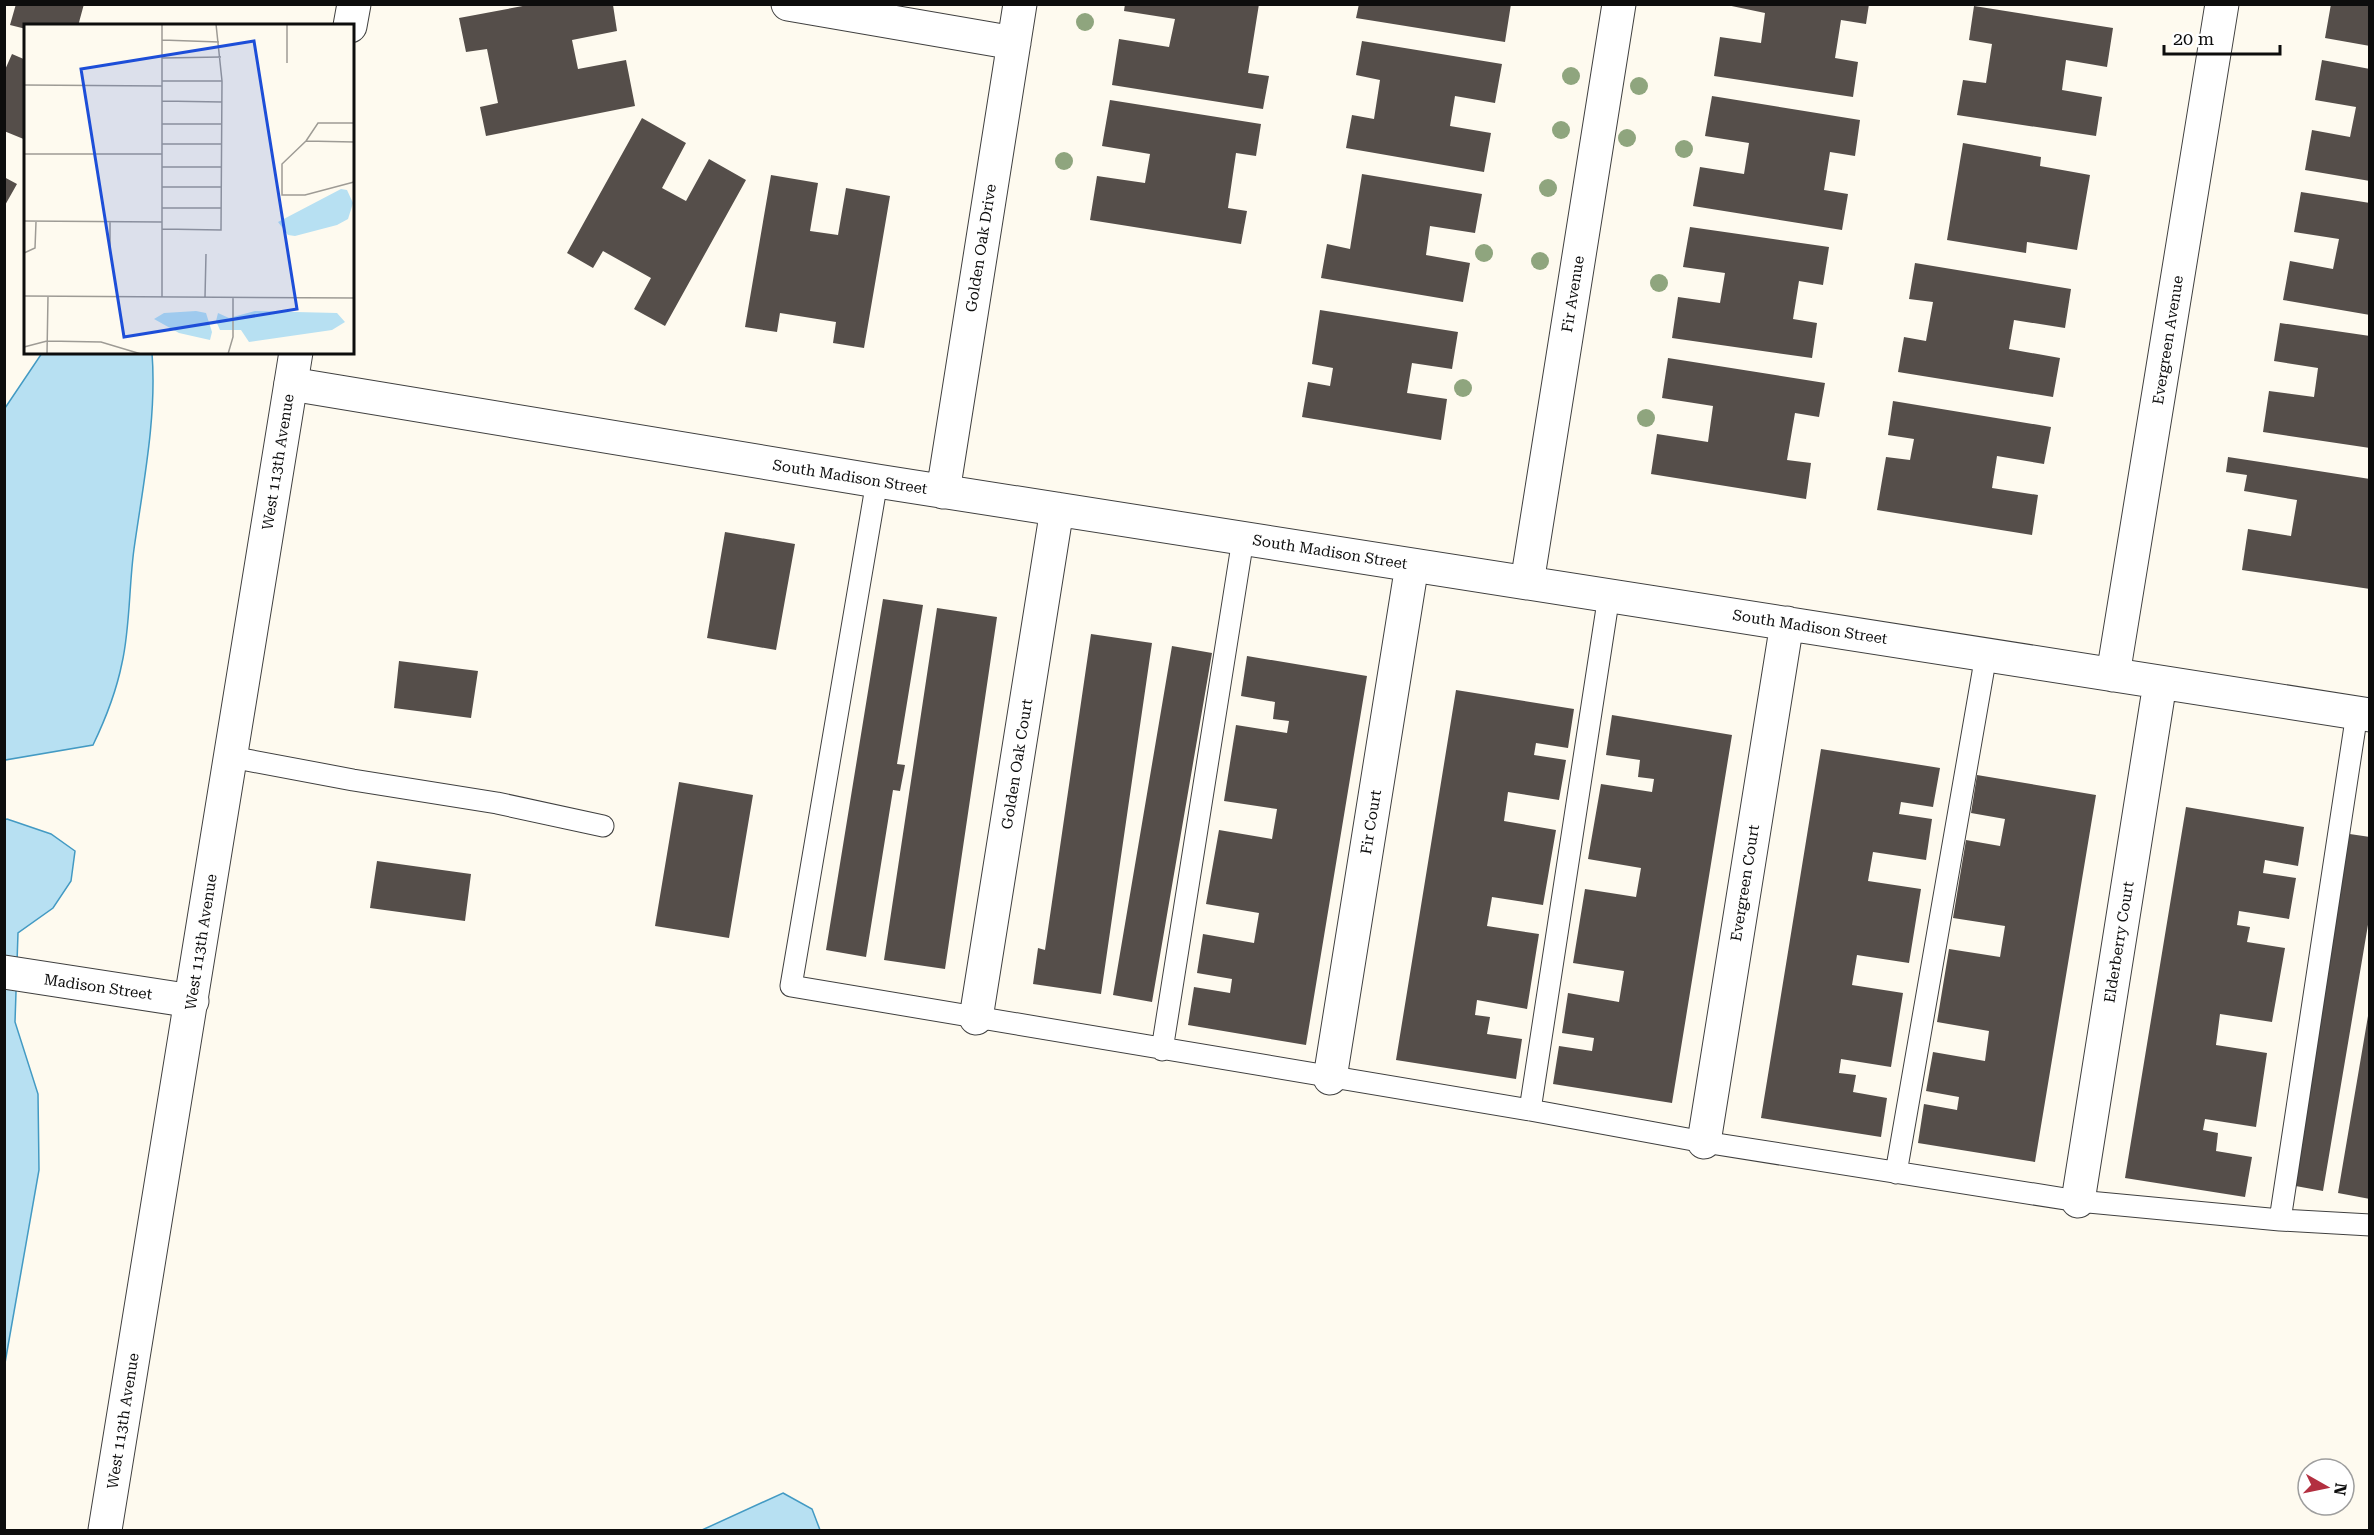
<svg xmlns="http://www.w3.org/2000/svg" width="2374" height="1535" viewBox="0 0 2374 1535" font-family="'Roboto Serif',serif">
<rect width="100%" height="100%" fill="#fefaef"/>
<!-- water -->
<path fill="#b7e0f2" stroke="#439ac3" stroke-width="1.5" d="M42 353H152C157 417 143 485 134 549 129 585 130 629 122 663 116 693 106 718 93 745L5 760V408Z
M7 819 51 834 75 851 71 881 53 908 18 933 15 1022 38 1094 39 1170 5 1363 4 820Z
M783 1493 812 1509 820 1530H702Z"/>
<!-- building -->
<path fill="#554e4a" d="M16 4H84L78 26H26V29L10 25Z
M1125 4H1259L1248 73 1269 76 1263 109 1112 85 1119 39 1169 47 1175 19 1124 11Z
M1359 4H1511L1505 42 1356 18Z
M1722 4H1869L1866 24 1841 20 1835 58 1858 62 1853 97 1714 76 1720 37 1761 43 1765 13Z
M2331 4 2370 6V46L2325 38Z
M528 5H613L617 31 572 40 578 69 626 60 635 106 486 136 480 107 498 103 487 49 466 52 459 18Z
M1974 6 2113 28 2107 67 2066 60 2062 90 2102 97 2096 136 1957 115 1963 80 1986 83 1992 44 1969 40Z
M1362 41 1502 64 1495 103 1455 96 1450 126 1491 133 1484 172 1346 148 1352 115 1374 119 1380 80 1356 75Z
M12 54 26 60V140L4 131V72Z
M2322 60 2370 69V181L2305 170 2312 130 2350 137 2356 107 2315 100Z
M1712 96 1860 120 1855 156 1830 152 1824 190 1848 194 1842 230 1693 206 1700 167 1744 174 1749 143 1705 136Z
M1110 100 1261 124 1256 156 1236 153 1228 208 1247 211 1241 244 1090 220 1097 176 1145 183 1150 154 1102 146Z
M642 118 686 143 662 188 686 201 709 159 746 180 665 326 634 309 651 278 603 251 593 268 567 253Z
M1963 143 2041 157 2040 166 2090 175 2077 250 2027 242 2026 253 1947 240Z
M1362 174 1482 194 1475 233 1430 226 1426 255 1470 263 1463 302 1321 278 1327 244 1350 249Z
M771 175 818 183 810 231 838 235 846 188 890 196 864 348 833 343 836 322 780 313 777 332 745 327Z
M4 177 17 184 4 207Z
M2301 192 2370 203V315L2283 300 2290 261 2333 269 2339 239 2294 232Z
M1690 227 1829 247 1823 285 1799 281 1793 319 1817 323 1812 358 1672 338 1678 297 1720 303 1725 273 1683 267Z
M1915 263 2071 289 2065 328 2014 320 2009 349 2060 358 2053 397 1898 372 1904 337 1926 341 1933 302 1909 299Z
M1320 310 1458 332 1452 369 1412 363 1407 393 1447 399 1441 440 1302 417 1308 382 1330 386 1333 368 1312 364Z
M2280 323 2370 336V448L2263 432 2269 391 2314 397 2318 368 2274 361Z
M1668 358 1825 383 1819 417 1795 413 1787 460 1811 463 1806 499 1651 474 1657 434 1708 442 1713 406 1662 398Z
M1893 401 2051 427 2044 464 1997 456 1992 488 2038 495 2032 535 1877 510 1886 457 1910 460 1914 439 1888 435Z
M2228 457 2370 479V589L2242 570 2248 529 2291 536 2297 500 2244 491 2247 475 2226 472Z
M725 532 795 544 776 650 707 638Z
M883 599 923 605 897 764 905 765 900 791 893 790 866 957 826 950Z
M937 608 997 617 945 969 884 960Z
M1091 634 1152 643 1101 994 1033 984 1038 948 1045 950Z
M1172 646 1212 653 1152 1002 1113 995Z
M1247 656 1367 676 1306 1045 1188 1025 1194 987 1230 993 1232 979 1197 973 1203 934 1254 943 1259 913 1206 904 1219 830 1272 839 1277 809 1224 801 1236 725 1287 733 1289 721 1273 719 1275 702 1241 696Z
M399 661 478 671 471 718 394 708Z
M1456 690 1574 709 1568 748 1536 743 1534 755 1566 760 1559 800 1508 792 1504 821 1556 830 1543 905 1492 897 1487 926 1539 934 1527 1009 1477 1000 1475 1015 1490 1017 1487 1034 1522 1039 1516 1079 1396 1060Z
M1612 715 1732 735 1672 1103 1553 1084 1559 1046 1592 1051 1594 1038 1562 1033 1568 993 1619 1002 1624 971 1573 963 1585 889 1636 897 1641 868 1588 859 1601 784 1652 792 1654 779 1638 777 1640 760 1606 755Z
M1821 749 1940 768 1933 807 1901 802 1899 814 1932 819 1926 860 1873 852 1868 881 1921 889 1909 963 1857 955 1852 985 1903 993 1891 1067 1841 1059 1839 1073 1856 1075 1853 1092 1887 1098 1881 1137 1761 1118Z
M1977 775 2096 795 2035 1162 1918 1143 1924 1104 1957 1110 1959 1097 1926 1091 1933 1052 1985 1061 1989 1031 1937 1022 1949 949 2000 957 2005 926 1953 918 1966 840 2000 846 2005 819 1971 813Z
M679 782 753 795 729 938 655 926Z
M2186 807 2304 827 2298 866 2265 860 2263 873 2296 878 2289 919 2239 911 2237 925 2250 927 2247 942 2285 948 2272 1022 2220 1014 2216 1045 2267 1053 2256 1127 2205 1119 2203 1130 2218 1133 2216 1151 2252 1157 2245 1197 2125 1178Z
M2343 833 2370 837V913L2323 1191 2284 1184Z
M377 861 471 874 465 921 370 908Z
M2368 1016H2370V1199L2338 1193Z"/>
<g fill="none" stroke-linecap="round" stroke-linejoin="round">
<!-- service casing -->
<g stroke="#404040" stroke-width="23">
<path id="service" d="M877 481 791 986 1530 1110 1704 1142 2078 1201 2280 1220 2370 1225
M231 757 353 780 497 803 603 826
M1162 1050 1243 539
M1530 1110 1609 595
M1896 1173 1986 655
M2280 1220 2357 713"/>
</g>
<!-- minor casing -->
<g stroke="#404040" stroke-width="35">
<path id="minor" d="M788 4 1014 43
M291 384 877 481 2370 715
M943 492 1020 4
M1527 583 1619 4
M2113 675 2222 4
M4 972 192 1001
M976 1018 1057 509
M1330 1078 1412 565
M1704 1142 1787 623
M2078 1201 2160 683"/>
</g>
<!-- tertiary casing -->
<g stroke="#404040" stroke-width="35">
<path id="tertiary" d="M350 26 354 4
M105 1530 296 352"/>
</g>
<!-- service -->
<use href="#service" stroke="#fff" stroke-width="21"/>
<!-- minor -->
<use href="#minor" stroke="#fff" stroke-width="33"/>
<!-- tertiary -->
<use href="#tertiary" stroke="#fff" stroke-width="33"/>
</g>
<!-- trees -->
<g fill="#8fa57e">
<circle cx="1085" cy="22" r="9"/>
<circle cx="1571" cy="76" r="9"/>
<circle cx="1639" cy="86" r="9"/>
<circle cx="1561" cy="130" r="9"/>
<circle cx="1627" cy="138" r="9"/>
<circle cx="1684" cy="149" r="9"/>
<circle cx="1064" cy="161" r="9"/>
<circle cx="1548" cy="188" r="9"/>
<circle cx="1484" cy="253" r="9"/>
<circle cx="1540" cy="261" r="9"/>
<circle cx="1659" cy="283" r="9"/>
<circle cx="1463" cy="388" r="9"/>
<circle cx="1646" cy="418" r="9"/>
</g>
<g text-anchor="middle" stroke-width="6" stroke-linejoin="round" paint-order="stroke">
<!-- street labels -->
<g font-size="15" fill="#0d0d0d" stroke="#fff">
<text transform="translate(981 248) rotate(-81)" y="5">Golden Oak Drive</text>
<text transform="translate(1573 294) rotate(-81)" y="5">Fir Avenue</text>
<text transform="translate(2168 340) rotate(-81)" y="5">Evergreen Avenue</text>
<text transform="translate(278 462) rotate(-81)" y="5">West 113th Avenue</text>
<text transform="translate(850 477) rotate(9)" y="5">South Madison Street</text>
<text transform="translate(1330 552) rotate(9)" y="5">South Madison Street</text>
<text transform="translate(1810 627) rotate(9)" y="5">South Madison Street</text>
<text transform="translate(1017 764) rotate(-81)" y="5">Golden Oak Court</text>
<text transform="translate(1371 822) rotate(-81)" y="5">Fir Court</text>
<text transform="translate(1745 883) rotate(-81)" y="5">Evergreen Court</text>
<text transform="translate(201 942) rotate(-81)" y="5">West 113th Avenue</text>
<text transform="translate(2119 942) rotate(-81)" y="5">Elderberry Court</text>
<text transform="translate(98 987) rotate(8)" y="5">Madison Street</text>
<text transform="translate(123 1421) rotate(-81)" y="5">West 113th Avenue</text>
</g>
</g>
<!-- overview -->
<g transform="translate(24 24)">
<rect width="330" height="330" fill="#fefaef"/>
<path d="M317 165 323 166 329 179 324 195 313 201 271 212 264 211 254 198ZM172 287 182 289 188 308 186 316 155 309 130 295 140 289ZM231 287 313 289 321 298 308 306 225 318 217 306H196L192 297 194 289 205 294Z" fill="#b7e0f2"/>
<path fill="none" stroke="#9e9b95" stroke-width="1.5" d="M263 0V39M138 16 195 18M138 34 197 33M138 57H198M0 61 138 62M138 77 198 78M138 100H198M282 117 294 99H330M330 118 282 117 258 140V171H281L330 158M138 120H198M0 130H138M138 143H198M138 163H197M138 184H197M0 197 138 198M138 205 197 206 198 57 192 0M86 225V198M0 229 11 224 12 198M0 272 330 274M138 273V0M181 273 182 230M0 323 23 317 77 318 117 330M23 330 24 272M204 330 209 313V273"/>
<path fill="#1d4ed8" fill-opacity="0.15" stroke="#1d4ed8" stroke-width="3" d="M230 17 273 285 100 313 57 45Z"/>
<rect width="330" height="330" fill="none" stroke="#0d0d0d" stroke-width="3"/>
</g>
<!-- border -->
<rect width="2374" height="1535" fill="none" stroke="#0d0d0d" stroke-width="12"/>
<!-- north arrow -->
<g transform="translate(2326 1487) rotate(99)"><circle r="28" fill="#ffffff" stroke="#9e9e9e" stroke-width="1.5"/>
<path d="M0-4.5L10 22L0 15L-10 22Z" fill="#b32f40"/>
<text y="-9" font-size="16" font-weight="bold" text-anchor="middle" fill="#0d0d0d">N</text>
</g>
<!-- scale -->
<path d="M2164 45v9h116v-9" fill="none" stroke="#0d0d0d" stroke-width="3"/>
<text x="2173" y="45" font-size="18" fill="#0d0d0d" stroke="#ffffff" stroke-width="4.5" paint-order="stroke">20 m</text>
</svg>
